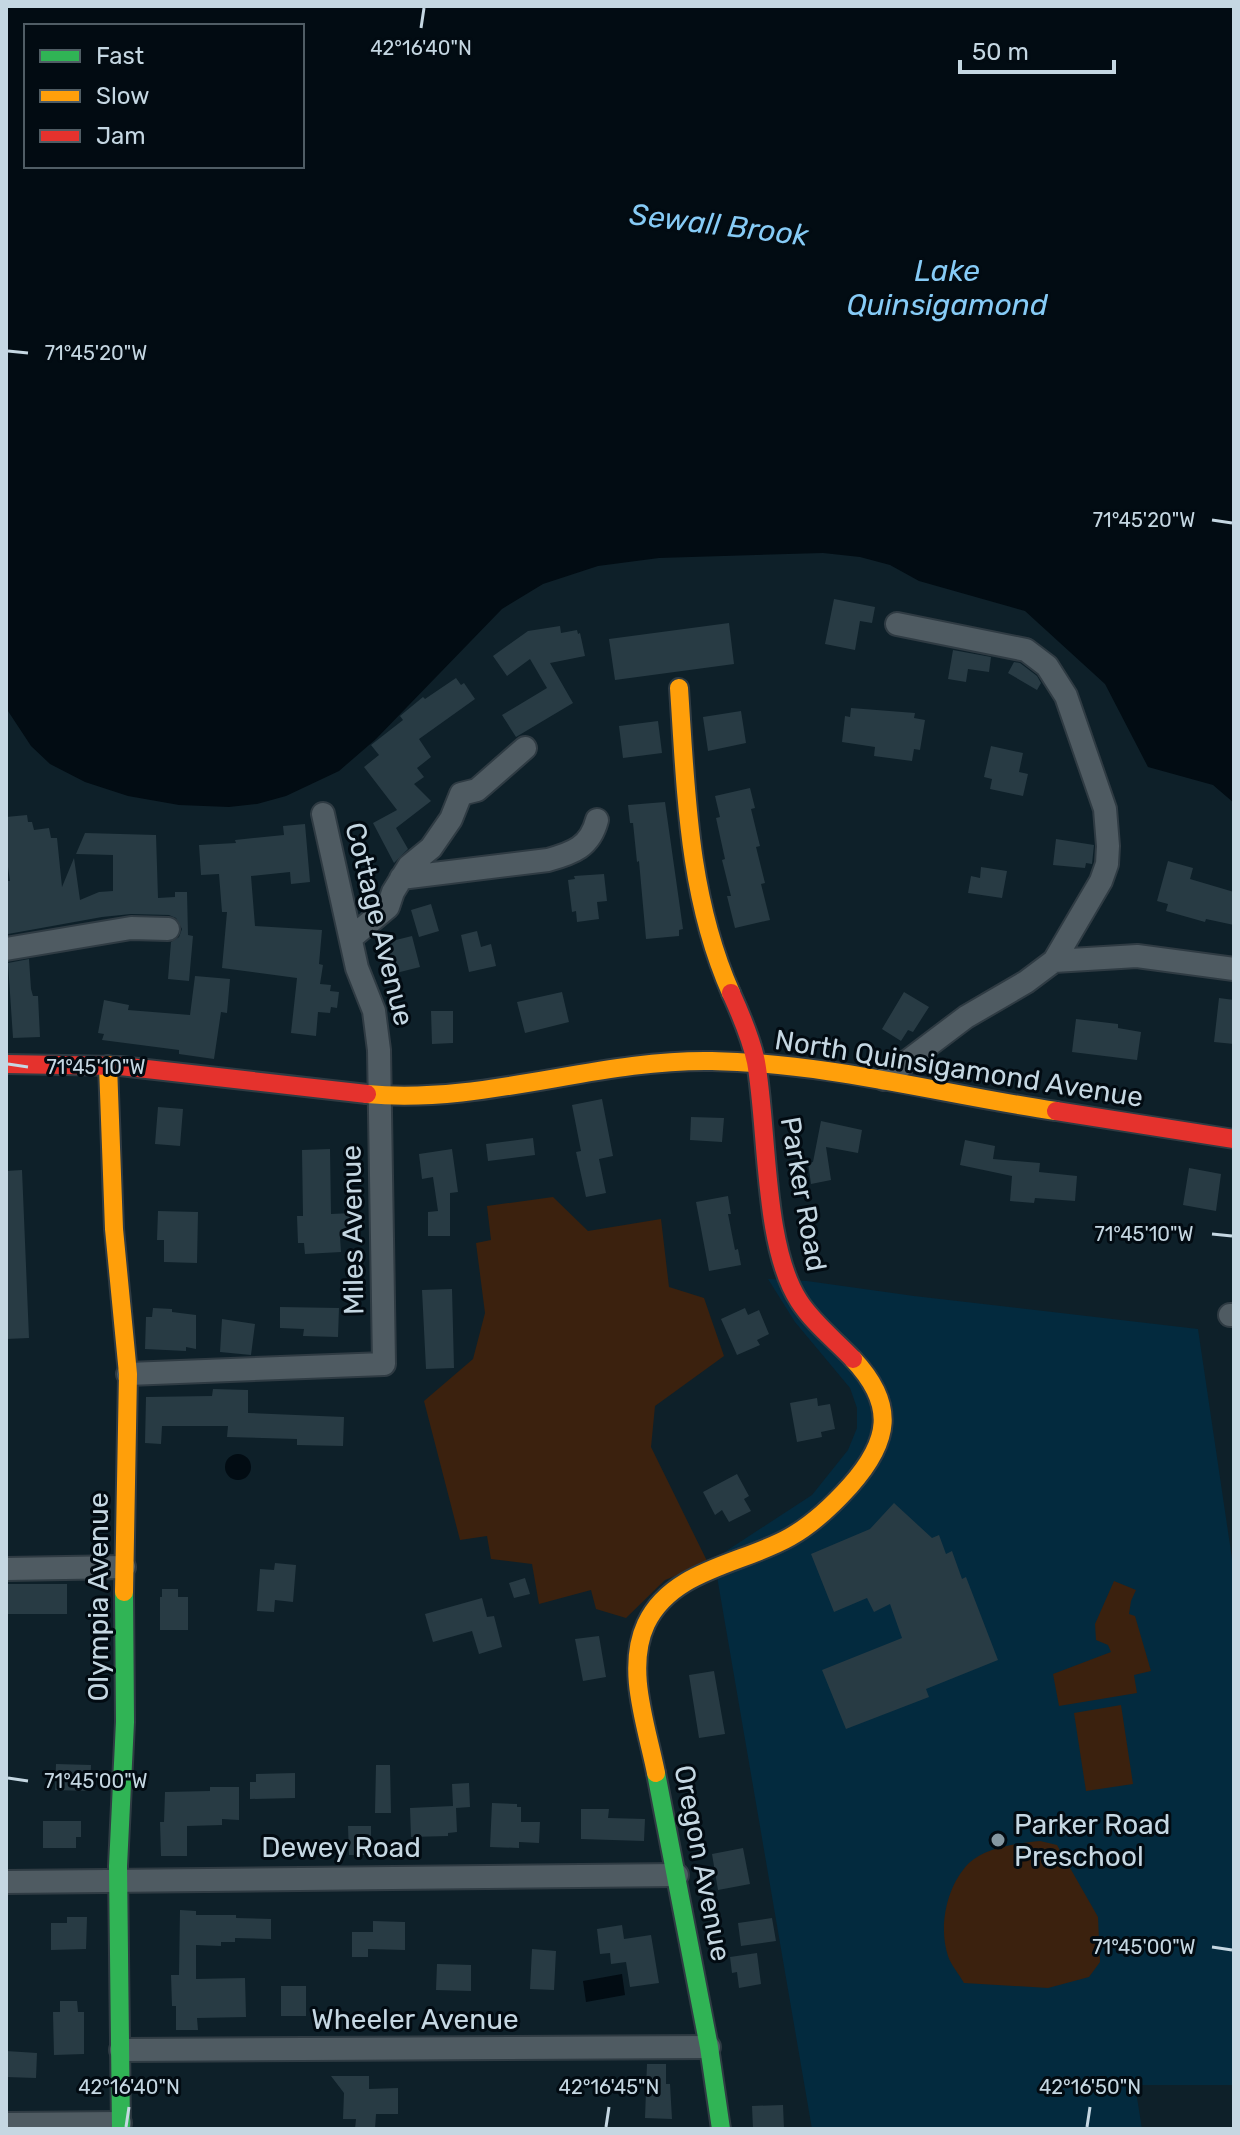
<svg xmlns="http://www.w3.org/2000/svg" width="1240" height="2135" viewBox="0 0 1240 2135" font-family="Rubik,sans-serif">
<rect width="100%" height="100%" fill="#0e2029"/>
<!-- built -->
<path fill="#032a3e" d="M768 1279 807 1281 914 1296 1198 1329 1234 1572V2085H1135L1142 2129H812L714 1559 812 1495 848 1450 857 1428V1408L850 1388 795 1322Z"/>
<!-- green -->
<path fill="#3b210e" d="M553 1197 588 1231 661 1219 669 1287 704 1298 724 1356 655 1406 651 1447 708 1563 665 1580 626 1618 596 1609 591 1590 539 1604 532 1564 491 1559 487 1536 460 1540 424 1401 473 1359 485 1313 476 1243 491 1240 487 1206Z
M1114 1581 1136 1590 1131 1601 1129 1614 1135 1616 1151 1671 1134 1675 1137 1693 1059 1706 1053 1674 1111 1652 1108 1645 1096 1640 1095 1624Z
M1121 1705 1133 1784 1086 1791 1074 1713Z
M1040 1841 1057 1845 1098 1917 1100 1962 1089 1977 1048 1988 964 1983C959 1974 951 1965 948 1956 938 1926 947 1885 969 1863 986 1847 1019 1843 1040 1841Z"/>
<!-- water -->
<path fill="#020c13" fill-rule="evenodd" d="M6 6H1234V803L1213 785 1148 767 1105 684 1025 611 919 581 890 565 860 557 823 553 659 558 598 566 543 584 502 609 376 739 339 771 286 796 257 804 229 807 179 805 128 796 85 782 50 764 31 746 6 708ZM26 26H302V166H26Z
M225 1467a13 13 0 1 1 26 0a13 13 0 1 1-26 0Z
M622 1974 625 1995 586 2002 583 1981Z"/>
<!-- building -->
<path fill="#283b44" d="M834 599 875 607 872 623 860 621 855 650 825 644Z
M729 623 734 664 615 680 609 639Z
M560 626 561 633 577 630 578 634 580 633 585 656 550 663 573 703 516 737 502 715 547 688 530 659 507 676 493 656 528 631Z
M953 650 991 657 989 672 968 669 966 682 948 679Z
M1014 662 1020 663 1037 676 1041 683 1037 690 1008 673Z
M456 678 461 685 464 683 475 699 419 739 431 757 417 768 424 777 414 784 431 801 396 828 408 849 394 863 373 823 397 810 364 767 379 755 371 745 403 720 400 716 423 697 425 699Z
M851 708 915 713 914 718 925 720 920 750 914 749 912 761 874 756 875 747 842 742 845 716 850 717Z
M741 711 746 743 708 751 703 717Z
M658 721 662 753 623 758 619 726Z
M991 746 1023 753 1019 772 1028 774 1023 796 990 789 992 779 984 777Z
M750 788 755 808 751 809 760 846 756 847 765 883 761 884 770 920 735 928 727 896H731L722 860 725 859 716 818 720 817 715 796Z
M665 802 683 929 679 930V936L646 939 639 861 637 862 633 823H630L628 805Z
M27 815 28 822H32L34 830 49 828 51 838H57L62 887 74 858 80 900 99 892 113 891V855L76 854 85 833 156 835 158 898 175 897V892H187L188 935 193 936 189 981 168 979 171 942 179 937 182 929 176 918 169 915 131 914 102 917 8 934 6 881H10L6 853V817Z
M305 824 310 882 291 884 290 872 251 876 255 926 322 930 319 964 323 965 320 984 331 985 330 991 339 992 337 1008 331 1007 330 1013 318 1012 316 1036 291 1033 297 978 222 968 227 912H222L219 874 201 875 199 845 236 843 235 840 284 835 283 826Z
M1056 839 1094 845 1092 864 1086 863 1085 868 1053 865Z
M1168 861 1193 868 1190 879 1234 892V925L1206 919 1205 922 1166 911 1168 904 1157 901Z
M981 867 1007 871 1002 898 968 893 971 876 980 878Z
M604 874 607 901 597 902 599 919 577 922 576 911 572 912 568 880 575 879 574 876Z
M431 904 439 931 419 937 411 910Z
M477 931 481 947 491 944 496 966 469 972 461 935Z
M412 936 420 967 388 975 380 944Z
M29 959 31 989 33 996H38L40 1037 13 1038 8 963Z
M195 976 230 979 227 1013 221 1012 214 1059 179 1054V1050L102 1040 104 1034 98 1033 104 1000 129 1005 128 1010 190 1015Z
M562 992 569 1022 525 1033 517 1002Z
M904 992 929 1007 913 1032 908 1030 901 1041 882 1029Z
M1219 998 1234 1000V1044L1214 1042Z
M431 1011H453V1043L432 1044Z
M1076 1019 1118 1024V1028L1141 1032 1137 1060 1072 1052Z
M602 1099 613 1156 599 1159 606 1193 586 1197 576 1152 581 1151 572 1105Z
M158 1107 183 1109 180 1146 155 1144Z
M691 1117 724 1118 722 1142 690 1140Z
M821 1121 862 1130 858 1153 826 1147 831 1180 811 1184 808 1163 813 1162Z
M533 1138 535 1155 488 1161 486 1144Z
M965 1140 995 1146 993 1159 1040 1163 1039 1172 1077 1176 1075 1201 1035 1198 1034 1203 1010 1201 1012 1176 960 1165Z
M330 1149 331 1214 353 1213 354 1236 340 1237 341 1252 305 1254 304 1243H298L297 1216H303L302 1150Z
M452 1149 458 1192 450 1193V1236H428V1212L438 1211 433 1177 422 1179 419 1154Z
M1189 1168 1221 1174 1216 1211 1183 1205Z
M22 1170 29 1338 6 1339V1171Z
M728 1196 731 1214H728L735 1250 738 1249 741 1265 709 1271 696 1202Z
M158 1211 198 1212 197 1263 164 1262V1240H157Z
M452 1289 454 1368 426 1369 422 1290Z
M280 1307 339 1308 338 1337 303 1336 304 1329 280 1328Z
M153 1308 172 1309V1312L196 1315V1349L186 1347V1351L145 1349 146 1317H152Z
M745 1308 748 1315 759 1310 769 1334 757 1340 760 1345 737 1355 721 1319Z
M222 1319 255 1324 251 1355 220 1352Z
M213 1389 248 1390V1413L344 1417 343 1446 297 1445V1439L227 1437 228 1426H162L161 1444 145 1443 146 1397 212 1396Z
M817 1398 818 1406 830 1404 835 1429 821 1432 822 1437 797 1442 790 1403Z
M737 1474 749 1496 744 1499 751 1511 729 1522 722 1510 715 1515 703 1492Z
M894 1503 932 1538 939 1535 946 1554 952 1551 962 1579 966 1577 998 1660 926 1689 929 1697 846 1729 822 1670 902 1638 890 1604 874 1612 867 1598 834 1612 811 1554 870 1529Z
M275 1563 296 1565 293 1602 275 1600 274 1612 257 1611 260 1569 274 1570Z
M525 1578 530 1594 514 1598 509 1583Z
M6 1584H67V1614H6Z
M162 1589H178V1597H188V1630H160V1597H162Z
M482 1598 487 1617 494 1616 502 1647 479 1654 472 1631 433 1642 425 1614Z
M599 1636 606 1677 583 1681 575 1639Z
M714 1671 725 1734 699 1738 689 1675Z
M56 1764 91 1765 90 1791 55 1790Z
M376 1765H390L391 1813H375Z
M295 1773V1798L250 1799V1782H256V1774Z
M469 1783 470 1807 456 1808 457 1832 448 1833V1836L411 1837 410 1808 453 1806 452 1784Z
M210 1787H239V1820L222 1819V1825L187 1826V1856H161L160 1822H164L165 1792 210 1791Z
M492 1803 517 1804V1807H521V1822H540L539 1843 519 1842V1848L490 1847Z
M581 1809H609L608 1818 645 1819 644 1841 581 1839Z
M43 1821H81V1837H76V1848H43Z
M348 1826H371V1855H349Z
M743 1848 750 1884 718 1890 712 1854Z
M180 1910 196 1911V1915H236V1918L271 1919V1939L235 1938V1942H221V1946L196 1945V1979L245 1978 246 2017 197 2018 198 2030H176V2006H172L171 1975H179Z
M67 1917H87L86 1949 51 1950V1923H67Z
M772 1918 776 1941 741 1946 738 1923Z
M373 1921 405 1922V1950L368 1949V1957H352V1932H373Z
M622 1925 624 1939 651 1935 659 1983 630 1987 626 1962 611 1964 610 1953 600 1954 597 1929Z
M532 1949 556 1951 554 1990 530 1989Z
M757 1953 761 1984 739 1988 737 1972 732 1973 730 1957Z
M437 1964 471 1965V1991L436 1990Z
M281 1986H306V2016H281Z
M60 2001H77L78 2012H84V2054L54 2055 53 2012H60Z
M6 2051 37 2053 36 2078 6 2077Z
M647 2064H666V2084H670L672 2119 645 2118Z
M331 2076H369V2089L398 2088V2114H376L375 2129H355L356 2119H343L344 2093Z
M783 2105 784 2129H753L752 2106Z"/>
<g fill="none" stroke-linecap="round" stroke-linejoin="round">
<!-- street casing -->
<g stroke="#2f3b43" stroke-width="26">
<path id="street" d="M401 878 548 860C573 853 590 847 597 820
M351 938 388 907 393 892 409 866 431 848 451 819 461 794 477 790 525 748
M6 949 131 928 168 929
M1054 961 1137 956 1234 969
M884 1079 966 1017 1026 982 1054 961 1101 881 1107 864 1108 846 1105 809 1066 696 1047 666 1026 650 897 624
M1230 1315H1234
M128 1374 384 1364 379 1050 374 1011 357 968 323 814
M6 1569 124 1567
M6 1882 677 1875
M121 2050 709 2047
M6 2124 120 2123"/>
</g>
<!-- fast casing -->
<g stroke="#2f3b43" stroke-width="22">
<path id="fast" d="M656 1773 709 2047 721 2129
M121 2129 118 1866 125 1722 124 1592"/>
</g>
<!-- slow casing -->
<g stroke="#2f3b43" stroke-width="22">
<path id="slow" d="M679 688C686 792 688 896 731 993
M108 1065 114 1229 128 1374 124 1592
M367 1094C484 1105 596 1059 712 1061 829 1063 941 1094 1056 1111
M656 1773C647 1727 625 1669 646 1624 672 1569 743 1564 790 1537 813 1524 832 1506 850 1486 890 1441 896 1405 853 1359"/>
</g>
<!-- jam casing -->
<g stroke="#2f3b43" stroke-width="22">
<path id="jam" d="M731 993C741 1015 751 1038 756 1062 768 1129 763 1246 799 1301 813 1323 835 1340 853 1359
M6 1064 120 1066 367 1094
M1056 1111 1234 1139"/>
</g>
<!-- street -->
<use href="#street" stroke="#4f5b62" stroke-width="22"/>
<!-- fast -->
<use href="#fast" stroke="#30b455" stroke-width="18"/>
<!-- slow -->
<use href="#slow" stroke="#ff9f0a" stroke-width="18"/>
<!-- jam -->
<use href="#jam" stroke="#e5322d" stroke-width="18"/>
</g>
<!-- ticks -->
<path fill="none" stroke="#c5d7e2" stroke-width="3" d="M421 28 424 8M8 351 28 353M1212 520 1232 523M8 1064 28 1067M1212 1234 1232 1236M8 1778 28 1781M1212 1947 1232 1950M126 2127 129 2107M606 2127 609 2107M1087 2127 1090 2107"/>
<!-- markers -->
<circle fill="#8597a1" stroke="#020b12" stroke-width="3" cx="998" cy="1840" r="8"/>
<g text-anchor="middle" stroke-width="6" stroke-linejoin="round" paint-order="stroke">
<!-- street labels -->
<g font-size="28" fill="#c5d7e2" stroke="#020b12">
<text transform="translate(380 924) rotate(76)" y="10">Cottage Avenue</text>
<text transform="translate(959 1068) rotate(9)" y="10">North Quinsigamond Avenue</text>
<text transform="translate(804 1194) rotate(80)" y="10">Parker Road</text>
<text transform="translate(352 1230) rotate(-91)" y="10">Miles Avenue</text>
<text transform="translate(98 1597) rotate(-90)" y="10">Olympia Avenue</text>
<text x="341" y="1857">Dewey Road</text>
<text transform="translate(703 1863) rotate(79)" y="10">Oregon Avenue</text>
<text x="415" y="2029">Wheeler Avenue</text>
</g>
<!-- poi labels -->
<g font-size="28" fill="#c5d7e2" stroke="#020b12" text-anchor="start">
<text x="1014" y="1834">Parker Road<tspan x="1014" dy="32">Preschool</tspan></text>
</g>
<!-- water labels -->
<g font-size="30" font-style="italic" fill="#86cbf6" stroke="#020b12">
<text transform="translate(719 225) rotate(7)" y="10">Sewall Brook</text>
<text x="947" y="281">Lake<tspan x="947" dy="34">Quinsigamond</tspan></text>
</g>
</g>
<g font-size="20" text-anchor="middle" fill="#c5d7e2" stroke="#020b12" stroke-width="6" stroke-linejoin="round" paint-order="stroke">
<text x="421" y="55">42°16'40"N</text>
<text x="96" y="360">71°45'20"W</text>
<text x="1144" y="527">71°45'20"W</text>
<text x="96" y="1074">71°45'10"W</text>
<text x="1144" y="1241">71°45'10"W</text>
<text x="96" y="1788">71°45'00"W</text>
<text x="1144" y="1954">71°45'00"W</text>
<text x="129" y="2094">42°16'40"N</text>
<text x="609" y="2094">42°16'45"N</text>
<text x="1090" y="2094">42°16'50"N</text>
</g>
<!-- border -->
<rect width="1240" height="2135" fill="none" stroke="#c5d7e2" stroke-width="16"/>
<!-- legend -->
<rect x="24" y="24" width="280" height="144" fill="#020b12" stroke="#505d65" stroke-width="2"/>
<rect x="40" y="50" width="40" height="12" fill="#30b455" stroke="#505d65" stroke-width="2"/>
<text x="96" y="64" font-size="24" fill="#c5d7e2">Fast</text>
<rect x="40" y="90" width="40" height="12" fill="#ff9f0a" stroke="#505d65" stroke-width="2"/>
<text x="96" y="104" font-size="24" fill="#c5d7e2">Slow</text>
<rect x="40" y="130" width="40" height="12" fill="#e5322d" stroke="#505d65" stroke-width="2"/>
<text x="96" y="144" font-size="24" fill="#c5d7e2">Jam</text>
<!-- scale -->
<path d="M960 60v12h154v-12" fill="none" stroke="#c5d7e2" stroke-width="4"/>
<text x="972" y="60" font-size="24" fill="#c5d7e2" stroke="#020b12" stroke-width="6" paint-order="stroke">50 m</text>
</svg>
